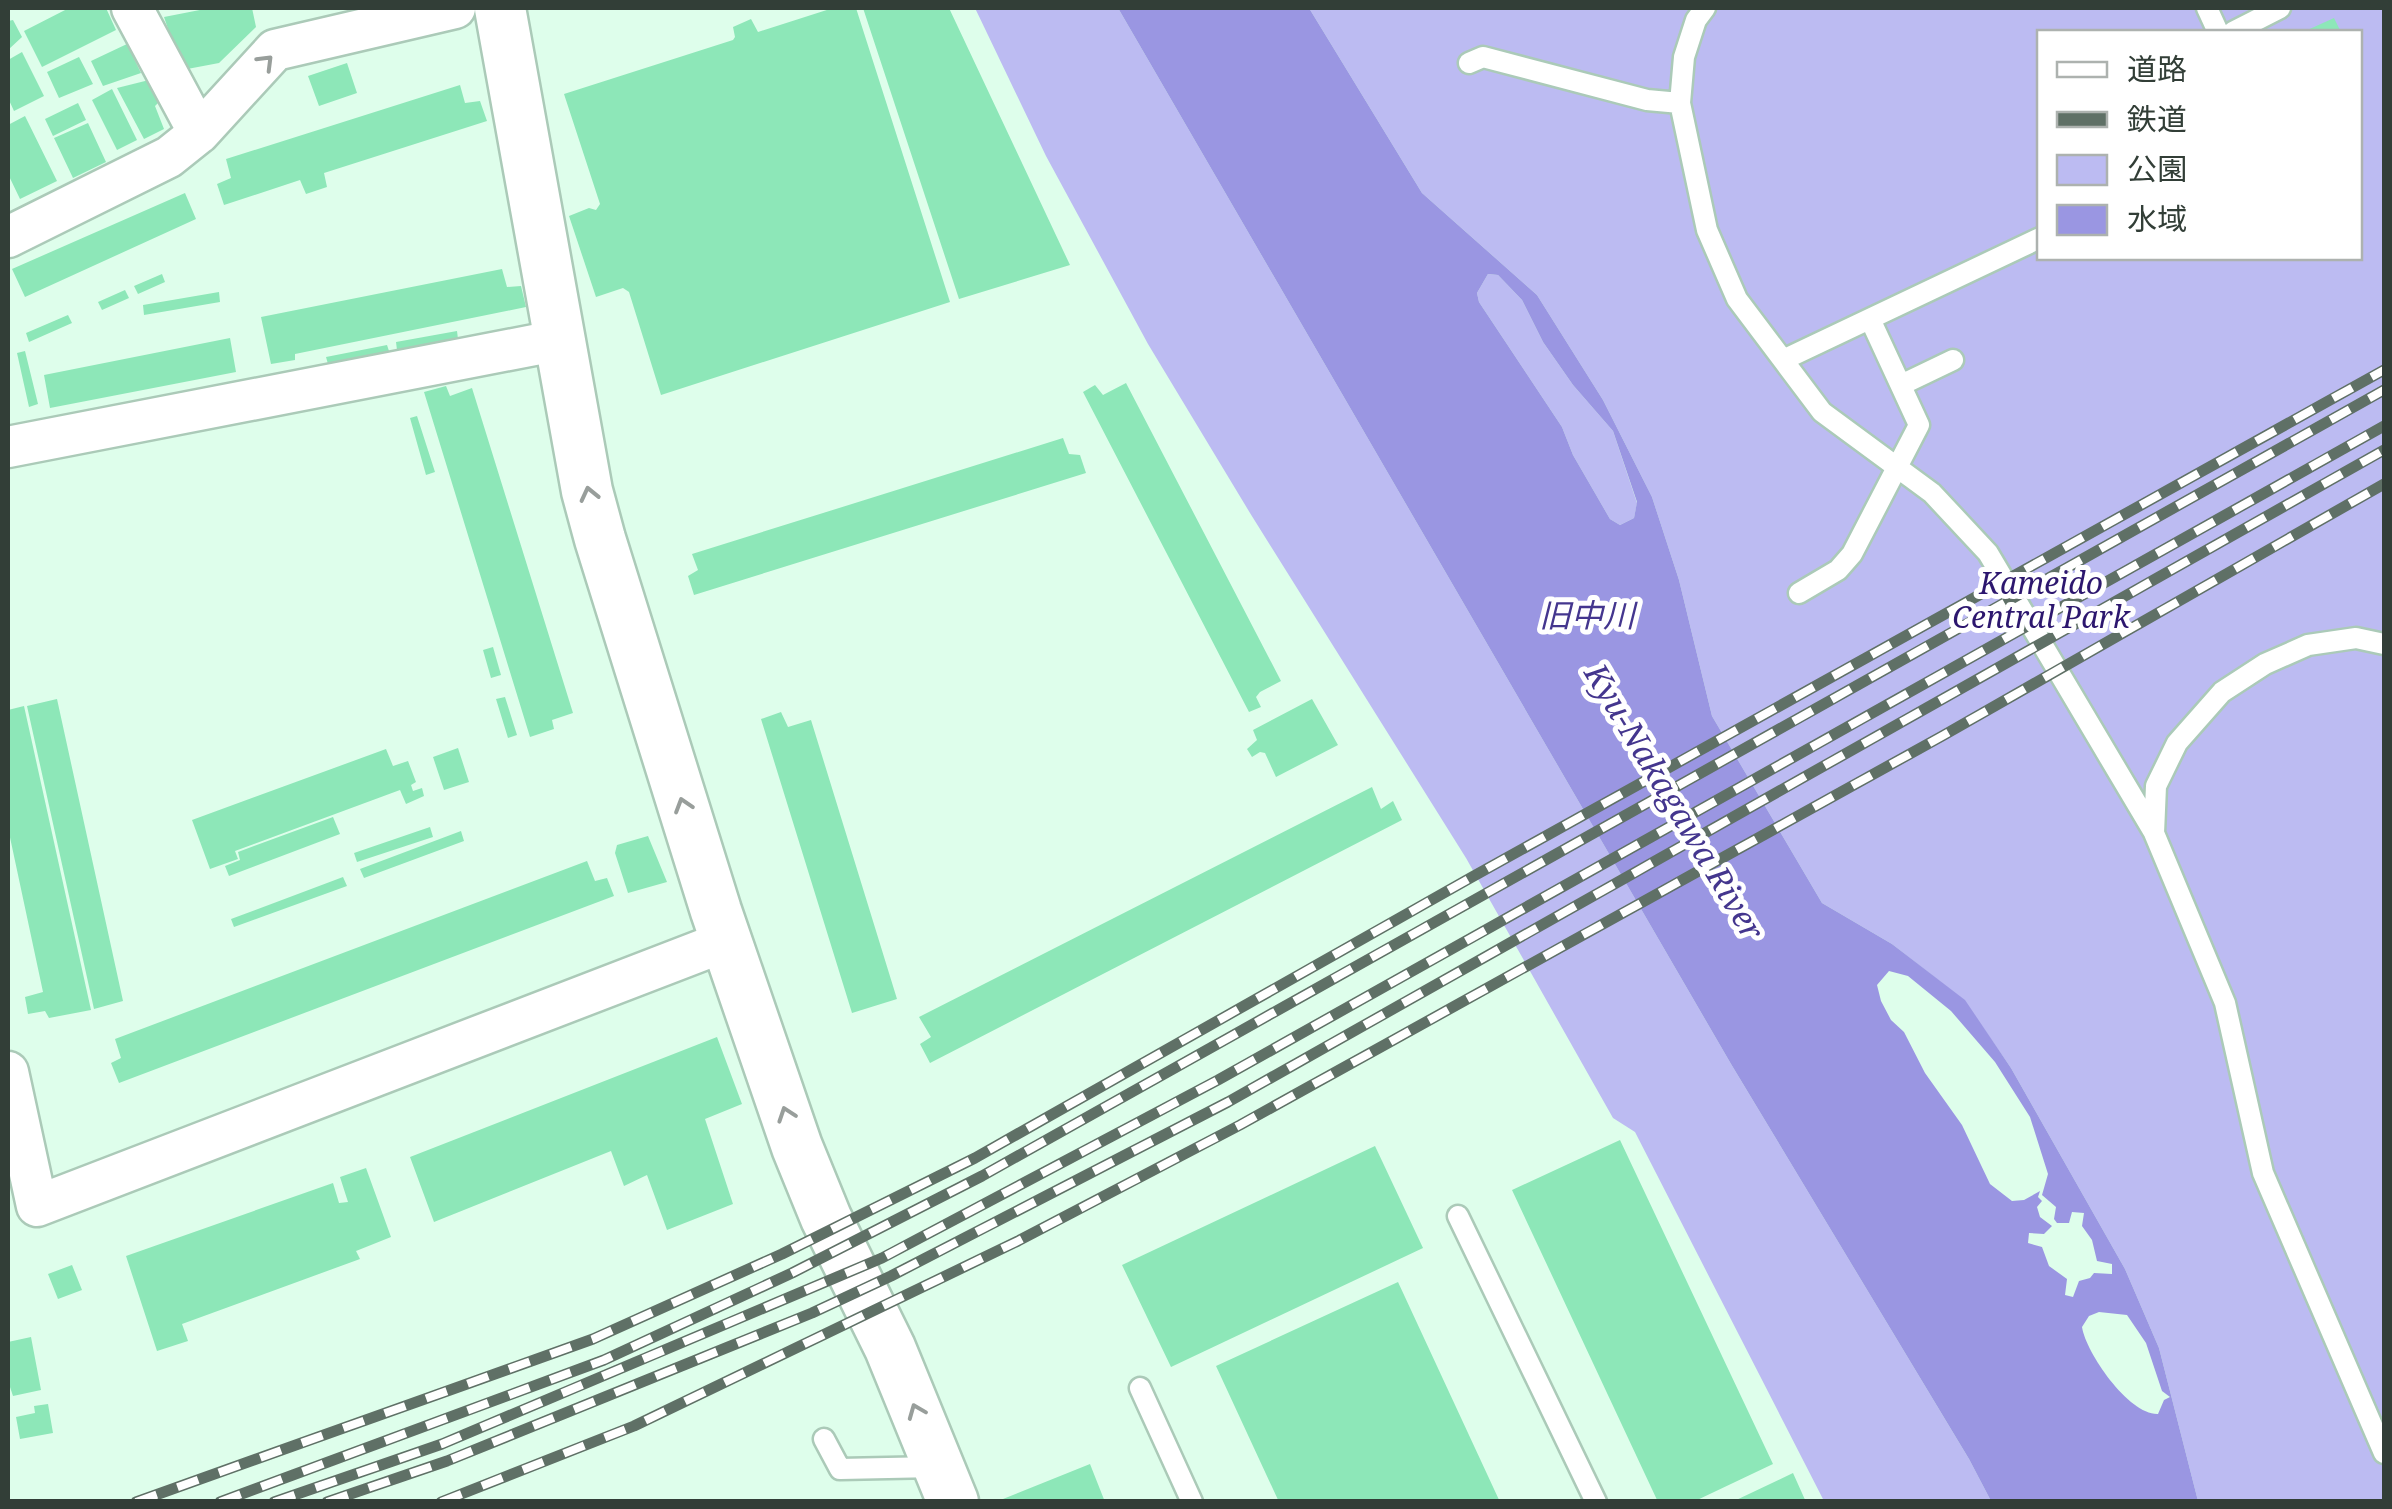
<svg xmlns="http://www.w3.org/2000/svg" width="2392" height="1509" viewBox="0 0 2392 1509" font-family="'Noto Serif','Noto Sans JP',serif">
<rect width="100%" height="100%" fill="#defeeb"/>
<!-- green -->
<path fill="#bcbbf2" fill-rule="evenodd" d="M975 8H1118L1731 1064 1969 1459 1991 1501H1824L1635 1132 1613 1118 1466 858 1250 513 1148 344 1046 156Z
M1309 8H2384V1501H2198L2159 1348 2125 1269 2011 1068 1964 1000 1892 944 1822 903 1712 716 1679 580 1652 497 1603 400 1537 295 1422 193ZM2040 32H2360V258H2040Z
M1488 274 1498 275 1522 300 1543 342 1573 385 1613 431 1637 503 1634 518 1620 525 1610 519 1573 455 1562 427 1479 302 1477 293Z"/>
<!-- water -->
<path fill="#9a96e2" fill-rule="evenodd" d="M1118 8H1309L1422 193 1537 295 1603 400 1652 497 1679 580 1712 716 1822 903 1892 944 1965 1000 2011 1068 2125 1269 2159 1348 2198 1501H1991L1969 1459 1731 1064ZM1488 274 1498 275 1522 300 1543 342 1573 385 1613 431 1637 502 1634 518 1620 525 1610 519 1573 455 1562 427 1479 302 1477 293ZM1889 971 1908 976 1951 1011 1995 1062 2030 1117 2048 1174 2042 1195 2056 1207 2054 1219 2057 1223H2069L2072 1212 2084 1213 2082 1226 2092 1240 2097 1261 2112 1264V1274L2094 1273 2090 1278 2079 1281 2073 1297 2065 1295 2067 1279 2049 1266 2042 1247 2028 1243 2029 1233 2044 1234 2052 1226 2040 1217 2037 1207 2042 1201 2038 1197 2040 1191 2024 1200 2012 1201 1990 1184 1962 1125 1925 1073 1904 1032 1891 1020 1881 1001 1877 985ZM2099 1312 2127 1315 2146 1343 2162 1391 2170 1397 2164 1400 2158 1414C2129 1415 2086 1353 2082 1327L2089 1316Z"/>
<!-- building -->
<path fill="#8de7b8" d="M69 8H106L116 30 42 67 24 31Z
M210 8H252L256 27 219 63 182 70 164 17Z
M833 8H856L950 302 661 395 629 292 623 288 596 297 569 216 589 208 596 210 600 204 564 94 733 40 735 37 733 27 751 19 758 32Z
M863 8H949L1070 265 959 299Z
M2334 18 2341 32H2303Z
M13 20 22 37 8 50V21Z
M127 44 141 73 103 86 91 61Z
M22 52 44 96 14 111 8 98V60Z
M79 57 93 84 59 98 47 72Z
M347 63 357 93 319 106 308 76Z
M149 80 160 101 155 106 164 129 144 139 117 88Z
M460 85 465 103 480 101 487 121 324 173 327 187 306 194 300 180 224 205 217 184 231 178 226 159Z
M112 89 137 140 117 150 92 100Z
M78 103 86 120 53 136 45 119Z
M25 116 57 181 20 199 8 174V125Z
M88 123 106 162 73 178 54 138Z
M185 193 196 219 25 297 12 269Z
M502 269 507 287 521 286 526 307 295 354V360L271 364 261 317Z
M162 274 165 282 138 294 134 286Z
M125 290 129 298 102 310 98 302Z
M219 292 220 302 144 315 143 305Z
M68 315 72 323 29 342 26 333Z
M457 331 458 339 397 350 396 342Z
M230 338 236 372 50 408 44 375Z
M387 345 389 351 328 364 326 357Z
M25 351 38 404 29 407 17 353Z
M1126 383 1281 681 1260 692 1256 697 1261 707 1249 712 1083 392 1095 385 1103 395Z
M446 386 450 396 472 388 573 713 552 720 554 729 530 737 424 392Z
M417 416 435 472 426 475 410 418Z
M1063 438 1069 454 1080 455 1086 473 694 595 688 576 698 570 692 554Z
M493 647 501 675 491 678 483 650Z
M505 697 517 735 508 738 496 699Z
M57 699 123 1001 94 1009 27 706Z
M1312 699 1338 745 1276 777 1265 753 1260 752 1252 757 1247 749 1257 740 1253 730Z
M24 706 91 1010 49 1018 45 1011 28 1014 25 997 43 992 8 828V710Z
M781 712 788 727 811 720 897 999 852 1013 761 719Z
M458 748 469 782 444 790 433 757Z
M386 749 393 766 408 761 416 782 411 785 413 791 422 788 424 796 406 804 400 790 235 851 238 859 210 869 192 820Z
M1372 787 1381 809 1393 801 1402 820 930 1063 920 1044 931 1037 919 1017Z
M333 817 340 834 229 876 225 866 240 860 238 852Z
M430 827 433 837 357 862 354 853Z
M461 831 464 841 364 878 360 869Z
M648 836 667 882 628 893 615 853 617 845Z
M587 861 595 881 607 878 614 896 119 1083 111 1063 121 1058 115 1039Z
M343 877 347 886 234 927 231 919Z
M717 1037 742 1104 705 1119 733 1204 667 1230 647 1175 624 1186 611 1151 434 1222 410 1157Z
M1620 1140 1773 1464 1693 1502H1658L1512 1190Z
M1375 1146 1423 1248 1171 1367 1122 1265Z
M366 1168 391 1237 356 1251 360 1259 182 1324 188 1341 157 1351 126 1256 333 1183 339 1203 348 1202 340 1177Z
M72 1265 82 1290 58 1299 48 1274Z
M1398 1282 1500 1502H1279L1216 1366Z
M31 1337 41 1390 13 1396 8 1381V1342Z
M48 1404 53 1433 20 1439 16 1417 35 1413 34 1406Z
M1090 1464 1105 1502H998V1501Z
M1793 1473 1806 1502H1732Z"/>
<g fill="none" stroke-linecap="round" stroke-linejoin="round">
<!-- service casing -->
<g stroke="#abcab8" stroke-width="25">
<path id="service" d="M1705 8 1696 20 1684 57 1680 103 1707 230 1737 299 1822 412 1932 493 1988 553 2153 831
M2207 8 2218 32
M2233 32 2280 8
M1469 63 1483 57 1647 100 1680 103
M1783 360 2040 238
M1903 384 1953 360
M1799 593 1838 570 1852 554 1919 425 1870 319
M2384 644 2356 638 2308 645 2265 664 2222 692 2177 743 2156 786 2154 833 2225 1003 2263 1173 2384 1453
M1458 1216 1596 1502
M1140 1388 1192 1502
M824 1439 840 1469 936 1467"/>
</g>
<!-- minor casing -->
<g stroke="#abcab8" stroke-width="45">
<path id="minor" d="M132 8 199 133
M8 237 169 157 199 133 275 50 455 8
M8 447 560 340
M8 1072 37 1206 726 941"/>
</g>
<!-- tertiary casing -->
<g stroke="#abcab8" stroke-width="55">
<path id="tertiary" d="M500 8 587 491 600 539 716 911 797 1147 826 1218 890 1348 953 1502"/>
</g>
<!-- service -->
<use href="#service" stroke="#fff" stroke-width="20"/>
<!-- minor -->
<use href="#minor" stroke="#fff" stroke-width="40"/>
<!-- tertiary -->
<use href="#tertiary" stroke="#fff" stroke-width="50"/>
<!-- rail casing -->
<g stroke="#5f7066" stroke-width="11">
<path id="rail" d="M136 1502 593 1339 782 1254 975 1158 1472 877 2384 370
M220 1502 604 1360 792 1273 982 1176 2384 390
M274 1502 442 1444 882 1258 1218 1080 2384 426
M327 1502 447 1461 812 1313 891 1276 1228 1102 2384 450
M441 1502 634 1426 1018 1241 1240 1125 1944 735 2384 484"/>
</g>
<!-- rail -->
<use href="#rail" stroke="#fff" stroke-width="8" stroke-dasharray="22" stroke-linecap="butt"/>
</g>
<!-- one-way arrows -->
<defs><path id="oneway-chevron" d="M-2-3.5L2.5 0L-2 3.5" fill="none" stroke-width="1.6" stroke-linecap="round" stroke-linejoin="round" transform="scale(2.5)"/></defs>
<g stroke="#989e9b">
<use href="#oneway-chevron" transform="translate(266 62) rotate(-45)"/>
<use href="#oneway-chevron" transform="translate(589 494) rotate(-103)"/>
<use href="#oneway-chevron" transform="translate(683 805) rotate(-107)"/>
<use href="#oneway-chevron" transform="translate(786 1114) rotate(-109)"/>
<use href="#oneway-chevron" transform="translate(916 1411) rotate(-112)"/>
</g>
<g text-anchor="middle" stroke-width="10" stroke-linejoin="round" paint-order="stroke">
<!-- park labels -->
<g font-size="30" font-style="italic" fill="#2c166e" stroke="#fff">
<text x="2041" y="594">Kameido<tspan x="2041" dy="34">Central Park</tspan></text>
</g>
<!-- water labels -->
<g font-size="32" font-style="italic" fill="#44368e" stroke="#fff">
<text x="1587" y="627">旧中川</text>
<text transform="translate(1674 802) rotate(59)" y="11">Kyu-Nakagawa River</text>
</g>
</g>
<!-- border -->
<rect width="2392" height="1509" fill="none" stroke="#323e37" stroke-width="20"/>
<!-- legend -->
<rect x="2037" y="30" width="325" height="230" fill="#ffffff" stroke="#adb2af" stroke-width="2.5"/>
<rect x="2057" y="62" width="50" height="15" fill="#ffffff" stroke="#adb2af" stroke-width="2.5"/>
<text x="2127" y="80" font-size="30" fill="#323e37">道路</text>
<rect x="2057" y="112" width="50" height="15" fill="#5f7066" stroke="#adb2af" stroke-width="2.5"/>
<text x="2127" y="130" font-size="30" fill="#323e37">鉄道</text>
<rect x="2057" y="155" width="50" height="30" fill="#bcbbf2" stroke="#adb2af" stroke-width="2.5"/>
<text x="2127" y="180" font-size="30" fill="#323e37">公園</text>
<rect x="2057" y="205" width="50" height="30" fill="#9a96e2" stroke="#adb2af" stroke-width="2.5"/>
<text x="2127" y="230" font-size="30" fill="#323e37">水域</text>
</svg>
